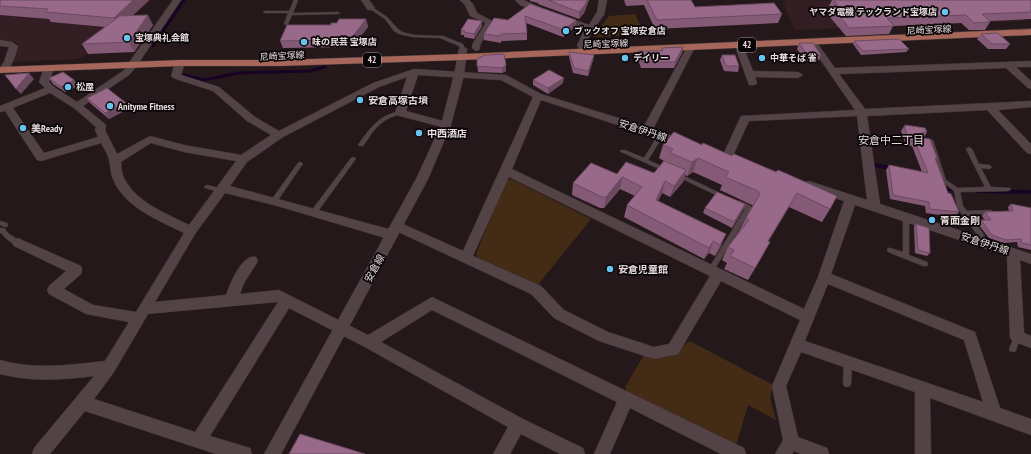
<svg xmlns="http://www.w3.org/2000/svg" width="1031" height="454" viewBox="0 0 1031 454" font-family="'PT Sans Narrow','Noto Sans JP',sans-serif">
<rect width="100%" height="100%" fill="#25181a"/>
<!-- built -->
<path fill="#331f23" d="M10 0H151L120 29 79 59 13 62 18 44 16 42 0 41V7Z
M785 0 854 1 1000 0 1025 21 795 30 783 3H786Z"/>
<!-- green -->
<path fill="#432b16" d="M635 14 645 35 593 37 609 16Z
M511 179 591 219 537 286 478 258 476 254 505 181Z
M690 341 773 385 770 398 776 420 748 405 735 449 630 397 625 387 644 355 675 351Z"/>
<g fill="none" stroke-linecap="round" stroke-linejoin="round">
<!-- stream-far1 -->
<path stroke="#1a0225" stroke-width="3" d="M153 46 184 0
M184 75 204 80 238 73 310 71 325 67"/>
<!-- stream -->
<path stroke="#1a0225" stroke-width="4" d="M873 165 891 168
M942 186 946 189H957
M977 191 1031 192"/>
<!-- service casing -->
<g stroke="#3d3335" stroke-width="1">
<path id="service" d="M294 0H298L293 13 338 12 340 13 338 14 292 15 288 24 286 25 284 24 288 13H265L263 12 265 11H289Z
M370 7H372L387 17 398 29 402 32 414 35 443 36 463 44 465 49 463 50H461L459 46 440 38 414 37 399 34 394 31 385 19 370 9Z
M400 111 402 113V114C380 119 375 129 363 146H359L358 145C370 128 379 115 400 111Z
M660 134 663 136 648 160 668 169 669 170 668 171H664L621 152 620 151 621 150H625L644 158 658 135Z
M924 138 933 140 946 180 958 188 985 187 966 149 969 147 972 149 979 164 989 165 992 167 989 169 981 168 991 187 1010 188 1011 189 1010 190 1008 191 960 192 963 206 967 211 991 210 994 212 991 214 970 215 989 242 990 244 989 246H985L963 215H962L957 206 954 191 941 181 929 142 922 141 921 140Z
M353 157 355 158 356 159 355 160 316 214H312L311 212 312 210 351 158Z
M300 162 302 163 303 164 302 165 276 203H272L271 201 272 199 298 163Z
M678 173 724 195 725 196 724 197H720L676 176 675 175 676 174Z
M207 185 218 188 222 186 225 188 219 192 205 188 204 187 205 186Z
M736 201H740L751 206 752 208 713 272 711 273 709 272 708 270 709 268 745 209 736 205 735 203Z
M904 215H908L909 217V255L927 262 928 264 927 266H923L888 252 887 250 888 248H890L903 252V217Z
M0 221 7 223 8 225 7 227H5L0 225Z
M0 228H4L9 234 20 241 21 243 20 245C13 246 5 238 1 233H0Z
M1017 334 1019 335 1020 337 1016 351 1013 352 1010 351 1009 349 1015 335Z
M848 359 851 360 852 362 851 384 850 386 847 387 844 386 843 384 844 362 845 360Z"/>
</g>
<!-- minor casing -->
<g stroke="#3d3335" stroke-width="1">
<path id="minor" d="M173 0H181L136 67 129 75 83 106 105 124 106 126 105 130 117 154 150 136 184 145 241 155 271 135 247 121 213 91 173 78 171 76 175 63 180 60 185 63 181 75 219 87 255 117 279 131 373 83 414 69 506 75 541 94 644 126 687 47 688 45H694L695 47 653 129 687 141 688 143 687 145H679L541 100 512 169 804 309 818 277 844 201 805 188 803 185 805 182 809 181 867 200 857 116 749 121 731 160H723L722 157 741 116 855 110 808 42 809 40H815L835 68 1031 61V67H1016L1031 81V89L1028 88 1006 68 839 74 865 109 1031 101V107L998 110 1031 144V154L1027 153 987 110 867 116 880 204 1031 254V264L1020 260 1024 333 1031 336V348L1012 341 1010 337 1007 256 855 205 831 274 975 332 1000 408 1031 419V435L930 398 931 454H915V392L801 352 786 386 798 437 827 448 829 454H801L794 451 792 454H775L783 440 772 386 800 320 721 281 678 354 654 359 599 341 554 318 531 294 392 229 390 226 392 223 396 221 463 251 533 97 501 80 418 75 406 111 450 123 451 125 450 127 446 128 396 115 395 113 407 77 379 87 283 137 247 162 230 186 392 230 396 232 398 235 396 238 392 240 274 205 225 193 195 234 155 302 226 295C230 284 242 253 256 257L258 261 244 283 240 294 279 290 368 335 432 297 744 448 746 454H721L630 408 610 454H594L617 402 432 310 381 342 523 419 583 448 585 454H560L521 434 510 454H493L508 427 363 346 289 308 210 436 250 448 252 454H216L85 411 50 454H32L34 448 94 376C62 380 31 382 0 374V360C35 370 69 365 105 361L129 322 86 314 49 294 47 290 49 286 66 271 14 246 12 243 14 240 18 238 22 240 81 266 82 270 81 274 64 289 93 305 136 312 184 233C158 220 124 207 113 179 110 173 111 166 109 160 108 154 104 149 101 143L41 161 37 160 5 111 0 112V106L45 88 39 82 44 68 49 65 54 68 49 82 54 87 77 102 123 71ZM50 93 74 108 96 127 95 130 98 137 44 153 13 108ZM151 143 184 152 236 161 189 225C167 214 138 203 125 180 122 175 121 168 121 162ZM509 177 710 276 669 344 654 347 608 332 564 310 541 286 473 256ZM828 284 964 340 983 402 805 341ZM278 302 195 432 94 399 114 372 148 314Z
M361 0H369L375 8 371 10H368Z
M460 0H469L473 4 477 13 492 21 493 24 481 43 479 50 476 51 472 48 473 43 485 24 484 22 470 16 465 5Z
M515 0H524L548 11 544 13H541L520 5Z
M599 0H607L604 15 592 31 585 45 588 51 587 53H581L577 45 585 29 557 17 561 15 589 25 597 12Z
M0 40 12 42 18 46C15 55 12 73 0 72V67L4 62 9 47 0 46Z
M739 43 743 46 753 71 798 72 803 75 798 78 755 77 757 83 755 85H749L735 46Z"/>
</g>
<!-- tertiary casing -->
<g stroke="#3d3335" stroke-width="1">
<path id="tertiary" d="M463 46 467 49 464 75 451 125 428 179 281 454H264L416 179 441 125 454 75 459 49Z"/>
</g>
<!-- primary casing -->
<g stroke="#3d3335" stroke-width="1">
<path id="primary" d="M1031 29V35L463 60 281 66H180L0 73V67L180 60H281L463 54Z"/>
</g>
<!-- service -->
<use href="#service" fill="#534346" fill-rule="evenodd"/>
<!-- minor -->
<use href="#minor" fill="#534346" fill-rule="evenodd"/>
<!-- tertiary -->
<use href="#tertiary" fill="#534346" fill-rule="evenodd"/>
<!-- primary -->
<use href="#primary" fill="#a7665a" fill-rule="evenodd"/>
</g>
<!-- wall -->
<path fill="#845a76" d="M0 0H149L132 16 153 25 134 52 88 54 82 44 105 27 51 22 49 19 0 15Z
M530 0H589L584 13 579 19 538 4V3L530 1Z
M624 0H691L695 7 782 14 778 23 655 29 644 5 626 6Z
M832 0H1031V19L990 21V22L985 30H969L961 23 893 26 889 34 846 36 829 16 832 10 829 6Z
M530 4 576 20 575 27 563 37 526 23 527 33V40L501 41V43L484 40V34L508 20Z
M366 19 368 27 352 47 283 48 280 41 337 23Z
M482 21V26L474 39 464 37V35H461V30Z
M981 34 1010 44 1006 49H988L977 39Z
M854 41 909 49 906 52 861 55 853 44Z
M799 43 821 55 819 60 805 61 797 49Z
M683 47 682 53 674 68H641L637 57 638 51H661L662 48Z
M569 52 594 55 593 60 588 76 573 73 569 57Z
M485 55 506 71 502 73 478 72 477 59Z
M722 55 739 66 738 72 724 71 720 60Z
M49 78 74 80 78 86 65 92 53 84Z
M533 80 563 83 548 94 533 85Z
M87 98 130 108 109 119 90 103Z
M905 125 927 132 924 137H920L937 158 936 160 948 193 959 212 955 217 926 213 925 206 890 199 886 170 889 165 922 172 912 146 906 145 901 131Z
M674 132 830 209 822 222 789 207 768 241 763 255 748 280 724 269 727 263 722 260 728 247 739 231 746 218 753 206 752 205 720 190 722 185 693 172 687 176 685 175 683 182 670 197 662 193 658 201 721 246 715 256 709 253 704 259 624 217 627 205 635 196 620 189 604 208H600L572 195 573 183 617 174 654 173 664 161 659 158 663 145Z
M745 204 743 210 732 228 703 213 705 208Z
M1011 204 1031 208V250L1018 247 1017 242 1003 243 989 238 978 224 981 220H985L982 216 985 212 1009 211 1008 207Z
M916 224 930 253 927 256 915 253 914 226Z"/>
<!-- shaded-wall -->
<path fill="#6b4a60" d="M133 0H149L119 28 114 18Z
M587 0H589L584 13 579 19V12Z
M148 15 153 25 134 52 129 42Z
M366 19 368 27 352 47 350 40Z
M576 20 575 27 563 37 564 30Z
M482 21V26L474 39V34Z
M683 47 682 53 674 68 675 62Z
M594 55 593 60 588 76V71Z
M506 65V71L502 73V68Z
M29 73 34 79 21 94 16 89Z
M564 78 563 83 548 94V88Z
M74 80 78 86 65 92 61 87Z
M126 103 130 108 109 119 105 113Z
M698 158 693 172 687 176 692 162Z
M686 170 683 182 670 197 674 186Z
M622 177 620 189 604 208 606 197Z
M665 181 662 193 653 211 656 200Z
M797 193 789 207 761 254 768 241Z
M745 204 743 210 732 228 734 222Z
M726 234 721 246 715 256 720 245Z
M713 241 709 253 704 259 709 248Z"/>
<!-- building -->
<path fill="#996989" stroke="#6b4a60" d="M0 0H133L114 18 45 12 48 9 0 6Z
M548 0H587L585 5 579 12Z
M647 0H691L695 7 774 3 782 14 657 20Z
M834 0H1031V12L982 14 990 22 974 23 966 15 887 18 894 26 849 28 833 8H840Z
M530 4 576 20 564 30 525 16 527 33 501 34V36L484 34 494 18 508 20Z
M148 15 129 42 82 44 120 16Z
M339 19H366L350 40 280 41 287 25H331V23H337Z
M468 19 482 21 474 34 464 32 465 31 461 30Z
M998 33 1010 44H992L981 34Z
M899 39 909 49 863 51 854 41Z
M799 43H813L821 55 808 56Z
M683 47 675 62H642L638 51H663L662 48Z
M569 52 594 55 588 71 574 68Z
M504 54 506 65 502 68 477 66V59L485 55Z
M722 55H735L739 66H726Z
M549 70 564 78 548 88 533 80Z
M63 72 74 80 61 87 49 78Z
M29 73 16 89 5 75Z
M107 88 126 103 105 113 87 98Z
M905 125 925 128 927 132H923L919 135 921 138 930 139 937 158H935L948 193 951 194 959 212 930 209 929 202 893 195 889 165 928 173 915 141H909L904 126 906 127Z
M674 132 702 145 703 143 732 156 734 154 776 172 778 170 837 196 830 209 797 193 768 241 770 242 755 268 730 256 734 250 728 247 749 220 746 218 760 194 758 191 725 177 729 172 698 158 692 162 670 153 673 149 663 145Z
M664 161 686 170 674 186 665 181 656 200 726 234 720 245 713 241 709 248 627 205 642 187 622 177 606 197H602L573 183 591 163 617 174 626 162 654 173Z
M717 192 745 204 734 222 705 208Z
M1011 204 1031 208V245L1022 243 1021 239 1006 240 992 235 981 220H991L985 212 1013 211Z
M916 224 929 228 930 253 918 250Z
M300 434 365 454H289Z"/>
<!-- markers -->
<g fill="#69c3f1" stroke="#0a0506" stroke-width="1.5">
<circle cx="945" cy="12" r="4"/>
<circle cx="566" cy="31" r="4"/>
<circle cx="127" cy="38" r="4"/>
<circle cx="304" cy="42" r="4"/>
<circle cx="625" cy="58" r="4"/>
<circle cx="762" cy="58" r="4"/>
<circle cx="68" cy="87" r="4"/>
<circle cx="360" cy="100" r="4"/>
<circle cx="110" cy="106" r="4"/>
<circle cx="23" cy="128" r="4"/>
<circle cx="419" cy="133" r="4"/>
<circle cx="932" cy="220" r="4"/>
<circle cx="610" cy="269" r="4"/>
</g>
<g text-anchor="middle" stroke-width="3.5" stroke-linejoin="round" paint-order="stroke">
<!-- far-poi labels -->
<g font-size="9" font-weight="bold" fill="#e5dbdc" stroke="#0a0506" text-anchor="start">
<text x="937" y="15" text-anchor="end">ヤマダ電機 テックランド宝塚店</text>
<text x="574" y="34">ブックオフ 宝塚安倉店</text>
<text x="135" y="41">宝塚典礼会館</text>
<text x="312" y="45">味の民芸 宝塚店</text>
<text x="633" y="61">デイリー</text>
<text x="770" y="61">中華そば 雀</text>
<text x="76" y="90">松屋</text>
</g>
<!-- far-street labels -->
<g font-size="9" fill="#e5dbdc" stroke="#0a0506">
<text transform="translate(929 30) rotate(-3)" y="3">尼崎宝塚線</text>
<text transform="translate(606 44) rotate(-2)" y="3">尼崎宝塚線</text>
<text transform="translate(282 56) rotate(-3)" y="3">尼崎宝塚線</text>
</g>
<!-- shield labels -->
<g fill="#0a0506" stroke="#a39b9c" stroke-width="1">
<rect x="738" y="38" width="18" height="14" rx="3"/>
<rect x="363" y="53" width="18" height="14" rx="3"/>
</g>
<g font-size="9" font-weight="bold" fill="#e5dbdc">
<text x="747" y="48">42</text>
<text x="372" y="63">42</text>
</g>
<!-- poi labels -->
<g font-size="10" font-weight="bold" fill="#e5dbdc" stroke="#0a0506" text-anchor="start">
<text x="368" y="104">安倉高塚古墳</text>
<text x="118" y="110">Anityme Fitness</text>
<text x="31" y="132">美Ready</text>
<text x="427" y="137">中西酒店</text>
<text x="940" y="224">青面金剛</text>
<text x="618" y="273">安倉児童館</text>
</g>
<!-- street labels -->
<g font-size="10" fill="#e5dbdc" stroke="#0a0506">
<text transform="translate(643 130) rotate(18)" y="4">安倉伊丹線</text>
<text transform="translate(985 243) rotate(18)" y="4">安倉伊丹線</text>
<text transform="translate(374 268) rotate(-61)" y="4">安倉線</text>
</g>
<!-- neighbourhood labels -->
<g font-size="11" fill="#e5dbdc" stroke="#0a0506">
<text x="891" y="144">安倉中二丁目</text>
</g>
</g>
</svg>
